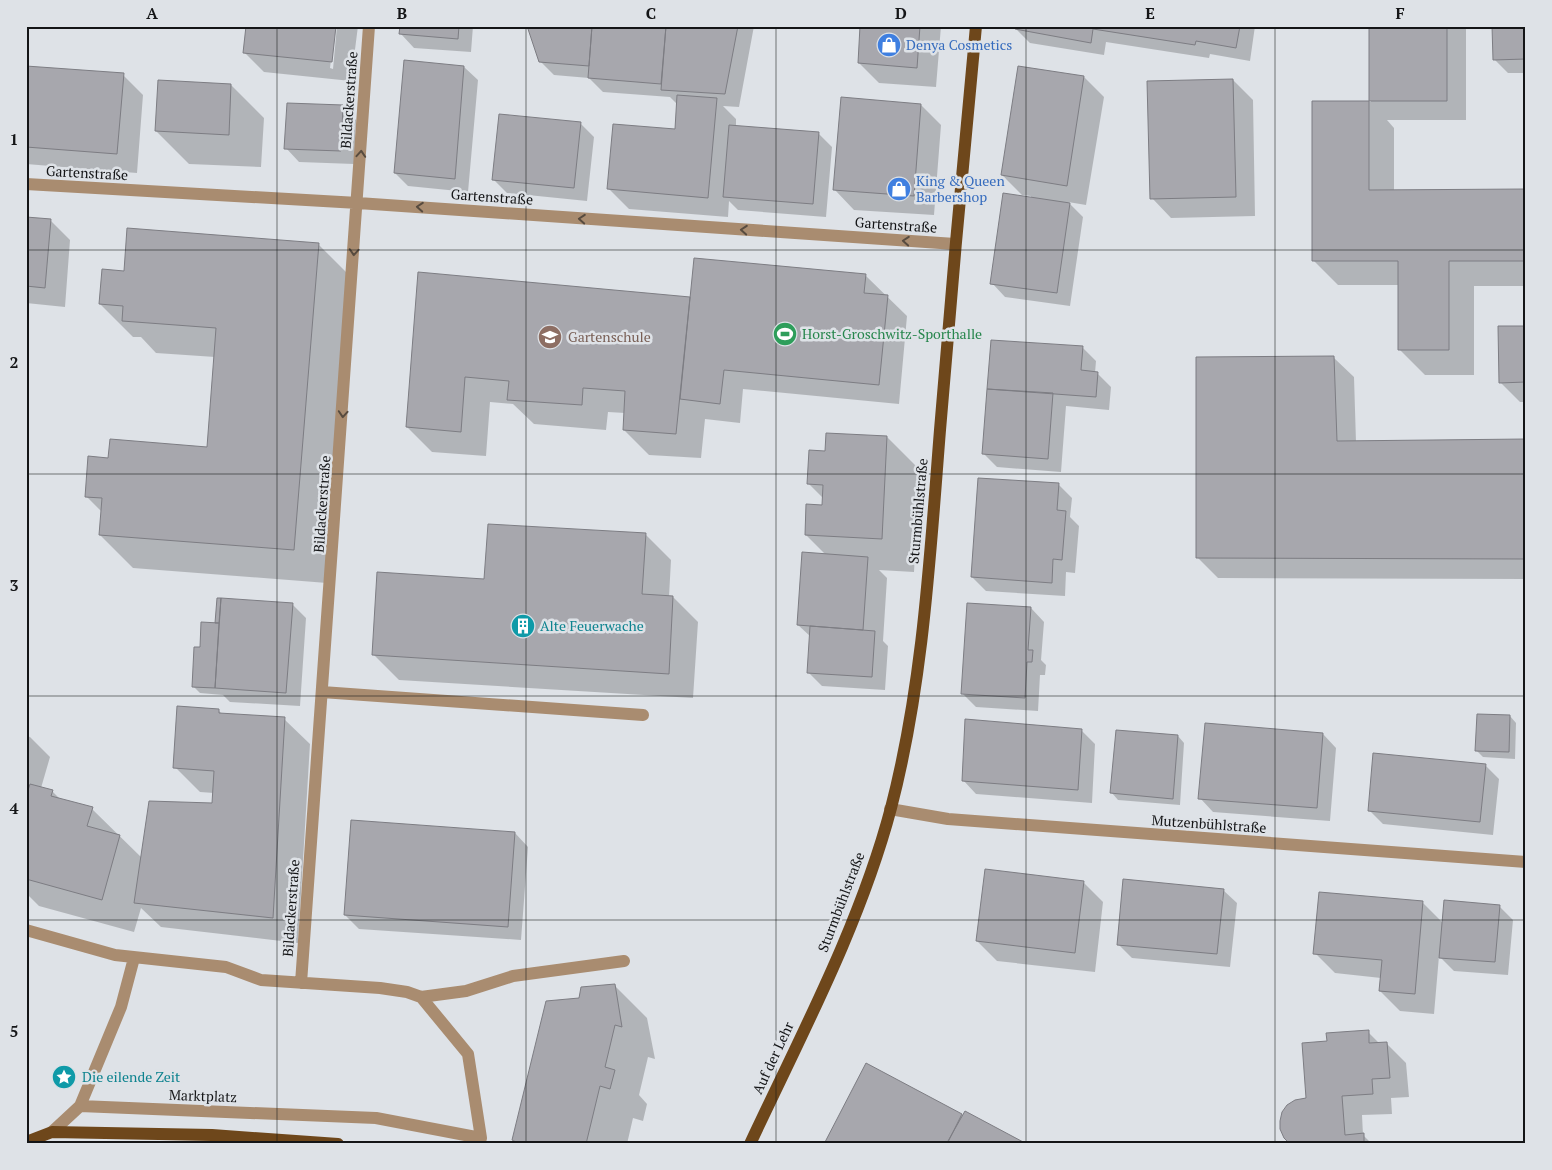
<svg xmlns="http://www.w3.org/2000/svg" width="1552" height="1170" viewBox="0 0 1552 1170" font-family="'PT Serif',serif">
<rect width="100%" height="100%" fill="#dee2e7"/>
<!-- shadow -->
<path fill="#0003" d="M335 26 330 68 333 69 337 26H358L351 81 264 72 244 52Z
M401 26H473L471 52 414 48 401 34Z
M528 26H754L739 107 723 106 736 119V127L818 133 832 147 826 217 738 210 729 201 728 217 629 209 609 189 676 130 678 103H676L670 97 603 92 589 78 554 75 540 61Z
M861 26H941L936 87 879 83 859 63Z
M1017 26H1255L1250 61 1210 54 1209 58 1106 42 1104 55 1030 43 1016 29Z
M1371 26H1466V120H1387L1394 128V191H1526V286H1474V375H1425L1400 350V285H1338L1313 260V102H1371Z
M1526 26V73H1508L1494 59Z
M26 67 123 75 143 95 137 173 26 164Z
M464 67 478 80 468 192 408 186 395 173Z
M1019 67 1084 77 1104 97 1086 205 1068 202 1083 217 1070 306 1005 297 992 283 1031 196 1022 195 1002 175Z
M1233 80 1253 100 1255 216 1171 218 1152 198Z
M231 85 264 118 261 167 189 164 156 131Z
M921 105 941 125 934 215 854 210 835 190Z
M343 106 356 120 354 164 299 162 286 148Z
M580 123 594 137 587 201 507 193 493 179Z
M26 218 50 220 70 240 65 307 26 303Z
M318 244 351 277 327 583 133 568 100 535 102 512 86 496 109 459 208 448 215 357 156 353 141 337H133L100 304 125 272Z
M696 259 866 276 907 316 899 404 743 389 740 423 705 419 701 458 649 455 624 430 625 413 608 412 606 430 534 424 513 404 490 402 486 456 432 452 407 427 419 273 691 298Z
M1526 327V402H1520L1500 382Z
M1082 347 1096 361 1095 373H1097L1111 387 1109 410 1066 406 1061 472 997 467 984 454Z
M1334 358 1354 377 1356 442 1526 440V579L1218 578 1198 558Z
M887 437 920 470 914 572 879 570 887 578 883 641 888 646 885 690 822 686 808 672 811 637 798 625 826 555 806 535 824 506V499L809 484 826 452Z
M1058 484 1072 498 1070 517 1079 526 1075 573 1066 572 1065 596 986 591 972 577Z
M646 535 671 560 669 597H673L698 622 693 698 399 680 374 655 485 580Z
M218 599 292 604 306 618 300 706 230 702 223 695 200 693 193 686 201 649 216 624Z
M1031 608 1044 622 1041 660 1046 665 1045 675H1040L1038 711 976 707 962 693Z
M218 710 222 714 284 719 310 744 298 943 161 927 141 908 134 932 39 906 26 893V736L30 737 50 757 41 788 52 791 61 800 92 809 142 858 213 804 214 793 200 792 175 767Z
M1510 716 1516 723 1515 759 1483 757 1476 750Z
M1081 730 1095 744 1092 803 976 794 963 780Z
M1323 734 1336 748 1330 821 1213 812 1200 798Z
M1178 736 1184 743 1180 805 1118 800 1112 793Z
M1485 765 1499 779 1493 835 1383 824 1369 810Z
M515 833 528 847 521 940 359 929 345 915Z
M1083 882 1103 902 1095 972 997 961 977 941Z
M1223 890 1237 903 1230 967 1132 958 1118 944Z
M1422 902 1444 924 1499 906 1513 920 1508 975 1454 971 1439 956 1434 1014 1400 1011 1380 991 1381 978 1335 973 1315 953Z
M614 985 647 1018 655 1059 648 1057 639 1095 647 1104 643 1121 633 1118 627 1144H518L514 1139 580 999Z
M1368 1032 1380 1044 1386 1043 1406 1063 1409 1097 1391 1098 1392 1114 1362 1115 1363 1135 1372 1144H1292L1328 1042Z
M867 1065 963 1117 1025 1144H826Z"/>
<!-- building -->
<path fill="#a7a7ad" stroke="#7d7d83" d="M246 26H336L332 62 243 53Z
M400 26H459L458 39 399 34Z
M527 26H592L589 66 539 62Z
M592 26H666L661 84 588 78Z
M666 26H738L725 94 661 90Z
M860 26H920L917 68 858 63Z
M1016 26H1240L1236 48 1196 41 1195 45 1093 29 1091 43 1015 29Z
M1369 26H1447V101H1369Z
M1492 26H1526V59L1493 60Z
M404 60 464 66 455 179 394 173Z
M26 66 124 73 117 154 26 147Z
M1018 66 1084 76 1067 186 1001 175Z
M1233 79 1236 197 1150 199 1147 81Z
M158 80 231 84 229 135 155 131Z
M677 95 717 98 708 198 607 189 613 124 675 129Z
M841 97 921 104 914 196 833 190Z
M1312 101H1369V190L1526 189V261H1449V350H1398V261H1312Z
M287 103 343 105 341 151 284 149Z
M499 114 581 122 574 188 492 180Z
M729 125 819 132 813 204 723 197Z
M1003 193 1070 203 1057 293 990 284Z
M26 217 51 219 45 288 26 286Z
M127 228 319 243 294 550 99 535 102 498 85 497 88 456 108 458 110 439 207 447 216 328 122 321 123 306 99 304 102 269 124 271Z
M694 258 866 274 864 293 888 295 879 385 724 370 720 404 680 399Z
M418 272 690 297 676 434 623 430 625 391 583 388 582 405 507 400 509 381 465 377 461 432 406 427Z
M1498 326H1526V382L1499 383Z
M991 340 1083 346 1081 370 1098 372 1096 397 987 389Z
M1334 356 1337 441 1526 439V559L1196 558V357Z
M987 389 1053 393 1048 459 982 454Z
M826 433 887 436 882 539 805 535 806 504 822 505 823 485 807 484 809 450 825 451Z
M978 478 1059 483 1057 510 1066 511 1062 560 1053 559 1052 583 971 577Z
M488 524 646 533 642 594 673 596 669 674 372 655 377 572 484 579Z
M802 552 868 557 863 630 797 625Z
M217 598H221L219 623H215Z
M221 598 293 603 286 693 215 688Z
M967 603 1031 607 1028 650H1033L1032 662H1027L1025 698 961 694Z
M201 622 219 623 215 688 192 687 194 647H200Z
M810 626 875 631 872 677 807 673Z
M177 706 219 709V713L285 717 273 918 134 903 149 801 212 803 214 771 173 768Z
M1477 714 1510 715 1509 752 1475 751Z
M965 719 1082 729 1078 790 962 781Z
M1205 723 1323 733 1317 808 1198 799Z
M1116 730 1178 735 1173 799 1110 793Z
M1373 753 1486 764 1480 822 1368 811Z
M30 784 53 790 51 796 93 807 87 826 120 835 102 900 26 879V797Z
M351 820 515 832 508 927 344 915Z
M985 869 1084 881 1075 953 976 941Z
M1123 879 1224 889 1217 954 1117 945Z
M1319 892 1423 901 1415 994 1379 991 1382 960 1313 954Z
M1444 900 1500 905 1495 962 1439 958Z
M615 984 622 1027 615 1025 605 1067 615 1070 610 1089 600 1086 586 1144H520L512 1140 546 1001 579 998 581 987Z
M1369 1030V1043L1387 1042 1390 1078 1372 1079 1373 1094 1342 1096 1345 1135 1364 1133V1144H1290L1284 1138 1280 1129V1121L1282 1112 1287 1105 1295 1100 1306 1098 1302 1043 1327 1041 1326 1033Z
M866 1063 962 1114 947 1144H824Z
M965 1111 1025 1143V1144H954L948 1141Z"/>
<g fill="none" stroke-linecap="round" stroke-linejoin="round">
<!-- minor -->
<path stroke="#a98c70" stroke-width="12" d="M26 184 358 203 955 244
M322 692 643 715
M890 809 948 819 1526 862
M26 930 115 955 226 967 261 980 380 988 407 992 421 997 468 1054 481 1138 479 1144
M301 983C326 664 348 345 369 26
M421 997 466 991 513 976 624 961
M80 1106 376 1118 481 1138
M52 1132 80 1106 121 1007 134 958"/>
<!-- major -->
<path stroke="#6e471b" stroke-width="12" d="M26 1142 52 1132 212 1135 338 1144
M750 1144C801 1035 860 925 891 808 923 685 930 556 940 430 951 295 963 161 976 26"/>
</g>
<!-- one-way arrows -->
<defs><path id="oneway-chevron" d="M-2-3.5L2.5 0L-2 3.5" fill="none" stroke-width="1.6" stroke-linecap="round" stroke-linejoin="round" transform="scale(1.25)"/></defs>
<g stroke="#574b3f">
<use href="#oneway-chevron" transform="translate(361 154) rotate(-86)"/>
<use href="#oneway-chevron" transform="translate(420 207) rotate(-176)"/>
<use href="#oneway-chevron" transform="translate(582 219) rotate(-176)"/>
<use href="#oneway-chevron" transform="translate(744 230) rotate(-176)"/>
<use href="#oneway-chevron" transform="translate(906 241) rotate(-176)"/>
<use href="#oneway-chevron" transform="translate(354 252) rotate(94)"/>
<use href="#oneway-chevron" transform="translate(343 414) rotate(94)"/>
</g>
<!-- grid -->
<path fill="none" stroke="#141517" stroke-width="1" stroke-opacity="0.55" d="M277 26V1144M526 26V1144M776 26V1144M1026 26V1144M1275 26V1144M26 250H1526M26 474H1526M26 696H1526M26 920H1526"/>
<!-- icons -->
<defs>
<g id="shop-disc" transform="scale(1.25)"><circle r="9.5" fill="#3f7fe0" stroke="#dee2e7"/><path d="M-5-2.5h2.3a2.7 3.5 0 0 1 5.4 0H5L5.5 6h-11ZM-1.5-2.5h3a1.5 2.3 0 0 0-3 0Z" fill="#fff"/></g>
<g id="stadium-disc" transform="scale(1.25)"><circle r="9.5" fill="#2e9e5b" stroke="#dee2e7"/><path d="M0-5a6.5 5 0 1 0 0 10a6.5 5 0 1 0 0-10ZM-3.5-1.8h7v3.6h-7Z" fill="#fff"/></g>
<g id="school-disc" transform="scale(1.25)"><circle r="9.5" fill="#8d6e63" stroke="#dee2e7"/><path d="M0-5L7-2L0 1L-7-2ZM-4 1L0 2.5L4 1V4Q0 6-4 4Z" fill="#fff"/></g>
<g id="building-disc" transform="scale(1.25)"><circle r="9.5" fill="#0f9aa8" stroke="#dee2e7"/><path d="M-4-6H4V6H1V3H-1V6H-4ZM-2.5-4.3h1.7v1.8h-1.7ZM.8-4.3h1.7v1.8H.8ZM-2.5-1h1.7V.8h-1.7ZM.8-1h1.7V.8H.8Z" fill="#fff"/></g>
<g id="sight-disc" transform="scale(1.25)"><circle r="9.5" fill="#0f9aa8" stroke="#dee2e7"/><path d="M0-6L1.8-2.2L6-1.7L2.9 1.2L3.7 5.4L0 3.3L-3.7 5.4L-2.9 1.2L-6-1.7L-1.8-2.2Z" fill="#fff"/></g>
</defs>
<g fill-rule="evenodd">
<use href="#shop-disc" x="889" y="45"/>
<use href="#shop-disc" x="899" y="189"/>
<use href="#stadium-disc" x="785" y="334"/>
<use href="#school-disc" x="550" y="337"/>
<use href="#building-disc" x="523" y="626"/>
<use href="#sight-disc" x="64" y="1077"/>
</g>
<g text-anchor="middle" stroke-width="5" stroke-linejoin="round" paint-order="stroke">
<!-- shop labels -->
<g font-size="14" fill="#366cbe" stroke="#dee2e7" text-anchor="start">
<text x="906" y="50">Denya Cosmetics</text>
<text x="916" y="186">King &amp; Queen<tspan x="916" dy="16">Barbershop</tspan></text>
</g>
<!-- street labels -->
<g font-size="14" fill="#141517" stroke="#dee2e7">
<text transform="translate(349 100) rotate(-86)" y="5">Bildackerstraße</text>
<text transform="translate(87 173) rotate(3)" y="5">Gartenstraße</text>
<text transform="translate(492 197) rotate(4)" y="5">Gartenstraße</text>
<text transform="translate(896 225) rotate(4)" y="5">Gartenstraße</text>
<text transform="translate(322 504) rotate(-86)" y="5">Bildackerstraße</text>
<text transform="translate(918 511) rotate(-85)" y="5">Sturmbühlstraße</text>
<text transform="translate(1209 824) rotate(4)" y="5">Mutzenbühlstraße</text>
<text transform="translate(841 902) rotate(-69)" y="5">Sturmbühlstraße</text>
<text transform="translate(291 908) rotate(-86)" y="5">Bildackerstraße</text>
<text transform="translate(773 1058) rotate(-65)" y="5">Auf der Lehr</text>
<text transform="translate(203 1096) rotate(2)" y="5">Marktplatz</text>
</g>
<!-- leisure labels -->
<g font-size="14" fill="#27864d" stroke="#dee2e7" text-anchor="start">
<text x="802" y="339">Horst-Groschwitz-Sporthalle</text>
</g>
<!-- education labels -->
<g font-size="14" fill="#785e54" stroke="#dee2e7" text-anchor="start">
<text x="568" y="342">Gartenschule</text>
</g>
<!-- culture labels -->
<g font-size="14" fill="#0d838f" stroke="#dee2e7" text-anchor="start">
<text x="540" y="631">Alte Feuerwache</text>
<text x="82" y="1082">Die eilende Zeit</text>
</g>
</g>
<!-- border -->
<rect width="1552" height="1170" fill="none" stroke="#dee2e7" stroke-width="55"/>
<rect x="28" y="28" width="1496" height="1114" fill="none" stroke="#141517" stroke-width="2"/>
<g font-size="16" text-anchor="middle" font-weight="bold" fill="#141517">
<text x="152" y="19">A</text>
<text x="402" y="19">B</text>
<text x="651" y="19">C</text>
<text x="901" y="19">D</text>
<text x="1150" y="19">E</text>
<text x="1400" y="19">F</text>
<text x="14" y="145">1</text>
<text x="14" y="368">2</text>
<text x="14" y="591">3</text>
<text x="14" y="814">4</text>
<text x="14" y="1037">5</text>
</g>
</svg>
